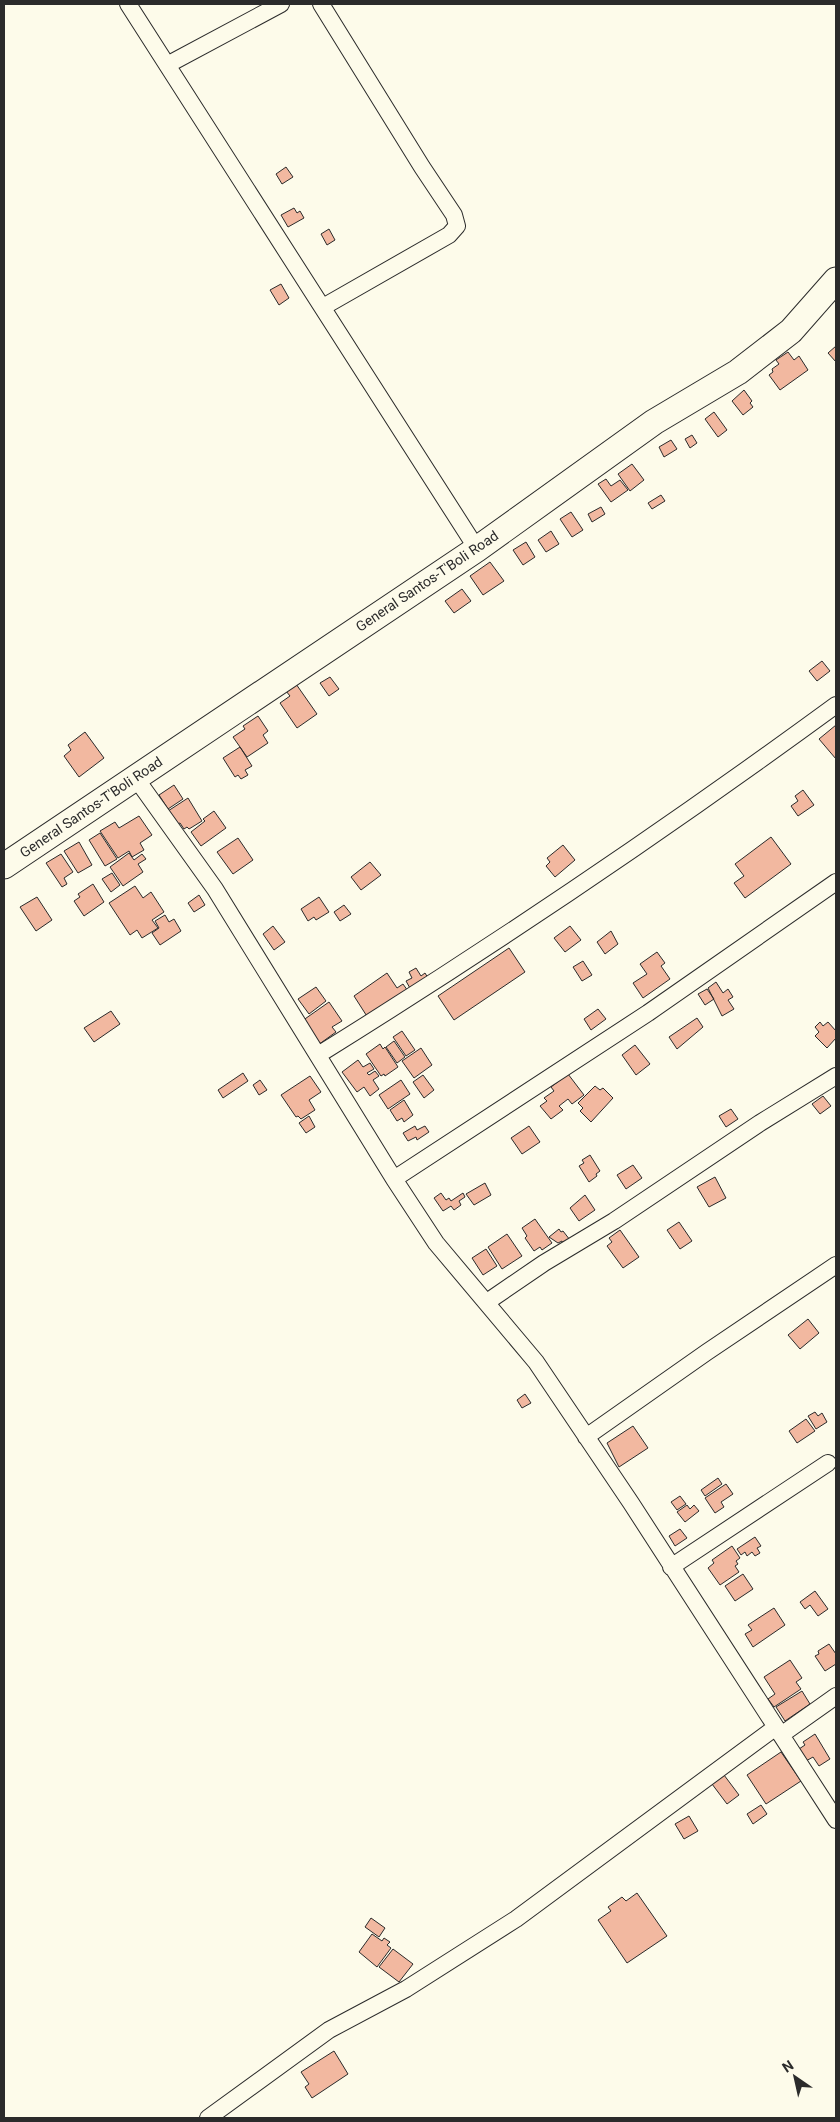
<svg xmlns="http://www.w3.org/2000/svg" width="840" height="2122" viewBox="0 0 840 2122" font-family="Roboto,sans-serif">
<rect width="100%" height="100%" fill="#fdfbea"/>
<!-- building -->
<path fill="#f2b8a0" stroke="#2b2b2b" d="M286 167 293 177 282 184 276 174Z
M294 208 297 213 300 211 304 218 288 227 281 215Z
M329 229 335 240 327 245 321 234Z
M281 284 289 298 279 305 270 290Z
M836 346V362L828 353Z
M788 352 794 360 799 356 808 370 780 390 769 375 773 372 772 369 779 364 776 360Z
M744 390 752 401 750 403 753 407 743 415 732 401Z
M714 412 727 430 718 437 705 419Z
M692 435 697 443 690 448 685 439Z
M671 440 677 449 664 457 659 447Z
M632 464 644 480 630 491 618 474Z
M606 479 611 486 620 480 628 490 611 502 598 484Z
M661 495 665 501 652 509 648 503Z
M601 507 605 514 592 522 588 514Z
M571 512 583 530 572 537 560 519Z
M551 531 559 544 546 552 538 540Z
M526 542 535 557 523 565 513 550Z
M490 562 504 581 483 595 470 576Z
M462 589 471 601 454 613 445 601Z
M822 661 830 671 817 681 809 671Z
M330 677 339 689 329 696 320 683Z
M296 684 317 714 297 728 280 703 290 696 286 691Z
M258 716 268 731 263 735 268 743 247 757 233 737 245 729 243 726Z
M836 725V759L819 739Z
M85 732 104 758 79 777 64 756 71 750 68 745Z
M240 747 252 766 245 770 248 775 241 779 238 775 235 777 223 758Z
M174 785 183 799 168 809 159 795Z
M803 790 814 805 798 816 791 806 798 801 795 796Z
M188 798 202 821 189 829 187 827 184 829 180 823 177 824 168 811Z
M214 811 226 828 201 846 191 832 205 821 203 819Z
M139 816 152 835 140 843 144 850 132 857 129 851 118 858 100 831 115 822 119 828Z
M100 833 117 859 105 866 89 840Z
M771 837 791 864 745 898 734 883 744 876 735 864Z
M238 838 253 860 233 874 217 852Z
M79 842 92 865 78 873 64 851Z
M563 845 575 860 555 877 546 866 550 862 547 858Z
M129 853 134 860 142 854 146 859 138 864 143 872 123 886 110 867Z
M61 854 73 872 64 878 67 884 62 887 46 863Z
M370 862 381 875 361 890 351 877Z
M112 873 120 885 111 892 102 879Z
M93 884 104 902 84 916 74 901 80 897 78 894Z
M135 886 143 898 151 892 164 912 152 920 158 928 142 938 137 930 130 935 109 903Z
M199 895 205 905 194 912 188 903Z
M37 897 52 920 36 931 20 907Z
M319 897 329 912 316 920 314 917 308 921 301 909Z
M344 905 351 914 340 921 334 912Z
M165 915 169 922 174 919 181 931 160 945 152 933 159 928 155 921Z
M273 926 285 942 274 950 263 934Z
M570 926 581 940 565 952 554 938Z
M611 931 618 944 605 954 597 942Z
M509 948 525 972 454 1020 438 996Z
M657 952 665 963 661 966 670 979 643 998 633 983 647 974 640 964Z
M583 961 592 975 582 981 573 967Z
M416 968 421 976 425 973 431 983 411 990 406 981 412 978 409 972Z
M387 973 397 988 403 984 410 994 370 1021 354 996Z
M716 982 723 993 728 989 733 997 728 1000 734 1009 722 1016 708 988Z
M316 987 326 1001 309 1014 298 999Z
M707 989 714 999 705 1005 698 994Z
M329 1002 342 1021 332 1027 336 1032 318 1045 302 1021Z
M598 1009 606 1019 591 1030 584 1019Z
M111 1011 120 1024 94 1042 84 1028Z
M697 1018 703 1027 677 1049 669 1037Z
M820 1022 823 1026 828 1022 836 1031V1038L827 1048 815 1036 819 1032 815 1027Z
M402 1031 415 1050 406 1056 393 1037Z
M394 1041 405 1057 397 1063 386 1047Z
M380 1044 383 1049 385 1047 398 1067 385 1076 384 1074 381 1076 366 1054Z
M635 1045 650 1064 636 1075 622 1055Z
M421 1048 432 1065 414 1078 402 1061Z
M358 1060 363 1067 370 1063 374 1069 367 1073 369 1075 375 1071 379 1076 373 1080 379 1089 370 1096 364 1087 357 1092 342 1072Z
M243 1073 248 1081 223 1098 218 1090Z
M568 1074 584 1095 572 1104 568 1099 559 1106 563 1110 551 1119 540 1106 547 1101 544 1098 554 1091 551 1087Z
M423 1075 434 1090 424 1098 413 1082Z
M310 1076 321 1092 309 1100 315 1110 301 1119 298 1116 296 1117 281 1095Z
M260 1080 267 1090 259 1095 253 1085Z
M401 1080 410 1094 388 1109 379 1095Z
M595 1086 600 1090 603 1088 613 1098 591 1122 580 1111 583 1108 578 1103Z
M823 1096 831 1106 820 1114 812 1104Z
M404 1100 413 1115 404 1122 402 1118 397 1121 390 1110Z
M731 1109 738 1119 726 1127 719 1116Z
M309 1116 315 1127 306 1133 299 1123Z
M415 1126 417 1130 425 1126 429 1132 417 1140 416 1137 408 1141 403 1133Z
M529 1126 540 1142 522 1154 511 1138Z
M590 1155 600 1171 596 1174 597 1176 589 1182 579 1166 584 1163 582 1160Z
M633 1165 642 1178 626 1189 617 1175Z
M715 1177 726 1198 709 1207 697 1187Z
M485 1183 491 1195 474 1205 466 1194Z
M441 1193 446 1200 449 1198 451 1201 463 1193 465 1197 459 1201 461 1205 454 1210 451 1206 443 1211 434 1198Z
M585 1195 595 1210 579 1221 570 1208Z
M535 1219 552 1243 542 1250 540 1247 534 1251 525 1238 527 1236 522 1228Z
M679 1222 692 1241 680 1249 667 1230Z
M559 1229 561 1232 563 1231 570 1240 564 1245 562 1241 558 1243 549 1237Z
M620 1230 639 1257 623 1268 607 1246 612 1242 609 1238Z
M507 1234 522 1256 502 1269 488 1247Z
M486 1249 497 1266 483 1275 472 1258Z
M808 1319 819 1333 800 1349 788 1335Z
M525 1394 531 1403 522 1408 517 1400Z
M815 1412 818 1416 822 1413 827 1422 816 1429 808 1416Z
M806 1419 815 1431 797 1443 789 1431Z
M633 1426 648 1448 619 1467 607 1443Z
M718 1478 722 1484 705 1496 701 1490Z
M726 1484 733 1494 721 1502 724 1507 715 1513 705 1498Z
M680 1496 686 1504 677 1510 671 1502Z
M687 1505 690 1509 694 1505 699 1511 685 1522 677 1512Z
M680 1529 687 1538 675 1546 669 1536Z
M755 1537 761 1546 757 1548 760 1553 755 1556 752 1552 747 1556 745 1552 741 1555 737 1549Z
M732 1546 740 1558 736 1561 738 1564 735 1566 739 1572 720 1585 708 1568 714 1563 712 1560Z
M743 1574 753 1589 735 1601 725 1586Z
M815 1591 828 1609 818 1616 810 1605 805 1609 800 1602Z
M774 1608 785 1625 753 1647 745 1634 752 1630 748 1625Z
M829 1644 836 1654V1664L825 1671 815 1656 819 1654 818 1651Z
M790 1660 802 1678 796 1682 801 1689 774 1707 768 1699 775 1694 764 1677Z
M802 1691 810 1704 785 1721 776 1707Z
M815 1734 830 1759 819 1766 813 1757 806 1761 799 1749 805 1745 803 1742Z
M781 1752 801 1781 766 1804 747 1775Z
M724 1775 739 1795 727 1804 712 1784Z
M761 1805 767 1814 753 1824 747 1814Z
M689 1816 698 1831 684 1839 675 1824Z
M637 1893 667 1936 627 1963 598 1920 611 1911 608 1907 622 1897 626 1901Z
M371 1918 385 1928 379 1937 365 1927Z
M372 1934 382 1941 384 1938 390 1942 387 1945 391 1948 377 1967 359 1952Z
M393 1949 413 1964 399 1982 379 1967Z
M334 2051 348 2074 312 2098 305 2087 309 2084 301 2072Z"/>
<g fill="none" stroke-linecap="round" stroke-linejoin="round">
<!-- street casing -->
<g stroke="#2b2b2b" stroke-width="18">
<path id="street" d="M128 4 477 549
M321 4 422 167 454 215 457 226 449 235 323 307
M167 65 281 4
M135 777 215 889 394 1179 436 1243 536 1362 631 1503 836 1820
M318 1055C495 945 668 828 836 705
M394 1179 648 1013 836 882
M487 1302 544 1263 614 1221 760 1123 836 1076
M586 1437 707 1352 836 1265
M671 1567 828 1463
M781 1735 836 1696
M208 2118 329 2030 406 1989 516 1919 776 1727"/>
</g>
<!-- primary casing -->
<g stroke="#2b2b2b" stroke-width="27">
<path id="primary" d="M4 866 477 549 654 422 738 372 791 331 836 280"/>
</g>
<!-- street -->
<use href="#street" stroke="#fdfbea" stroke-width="16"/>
<!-- primary -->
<use href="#primary" stroke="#fdfbea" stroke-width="25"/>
</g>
<g text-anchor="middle" stroke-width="4" stroke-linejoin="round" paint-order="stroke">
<!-- street labels -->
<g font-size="14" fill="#2b2b2b" stroke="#fdfbea">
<text transform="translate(427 581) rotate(-34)" y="5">General Santos-T'Boli Road</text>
<text transform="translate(91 807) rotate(-34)" y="5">General Santos-T'Boli Road</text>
</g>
</g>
<!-- border -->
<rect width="840" height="2122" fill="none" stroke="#2b2b2b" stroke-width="10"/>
<!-- north arrow -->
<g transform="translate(795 2077) rotate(326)" stroke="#fdfbea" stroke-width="4" paint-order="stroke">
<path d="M0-4L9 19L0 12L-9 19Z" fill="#2b2b2b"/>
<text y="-8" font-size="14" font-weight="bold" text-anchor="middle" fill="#2b2b2b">N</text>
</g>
</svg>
